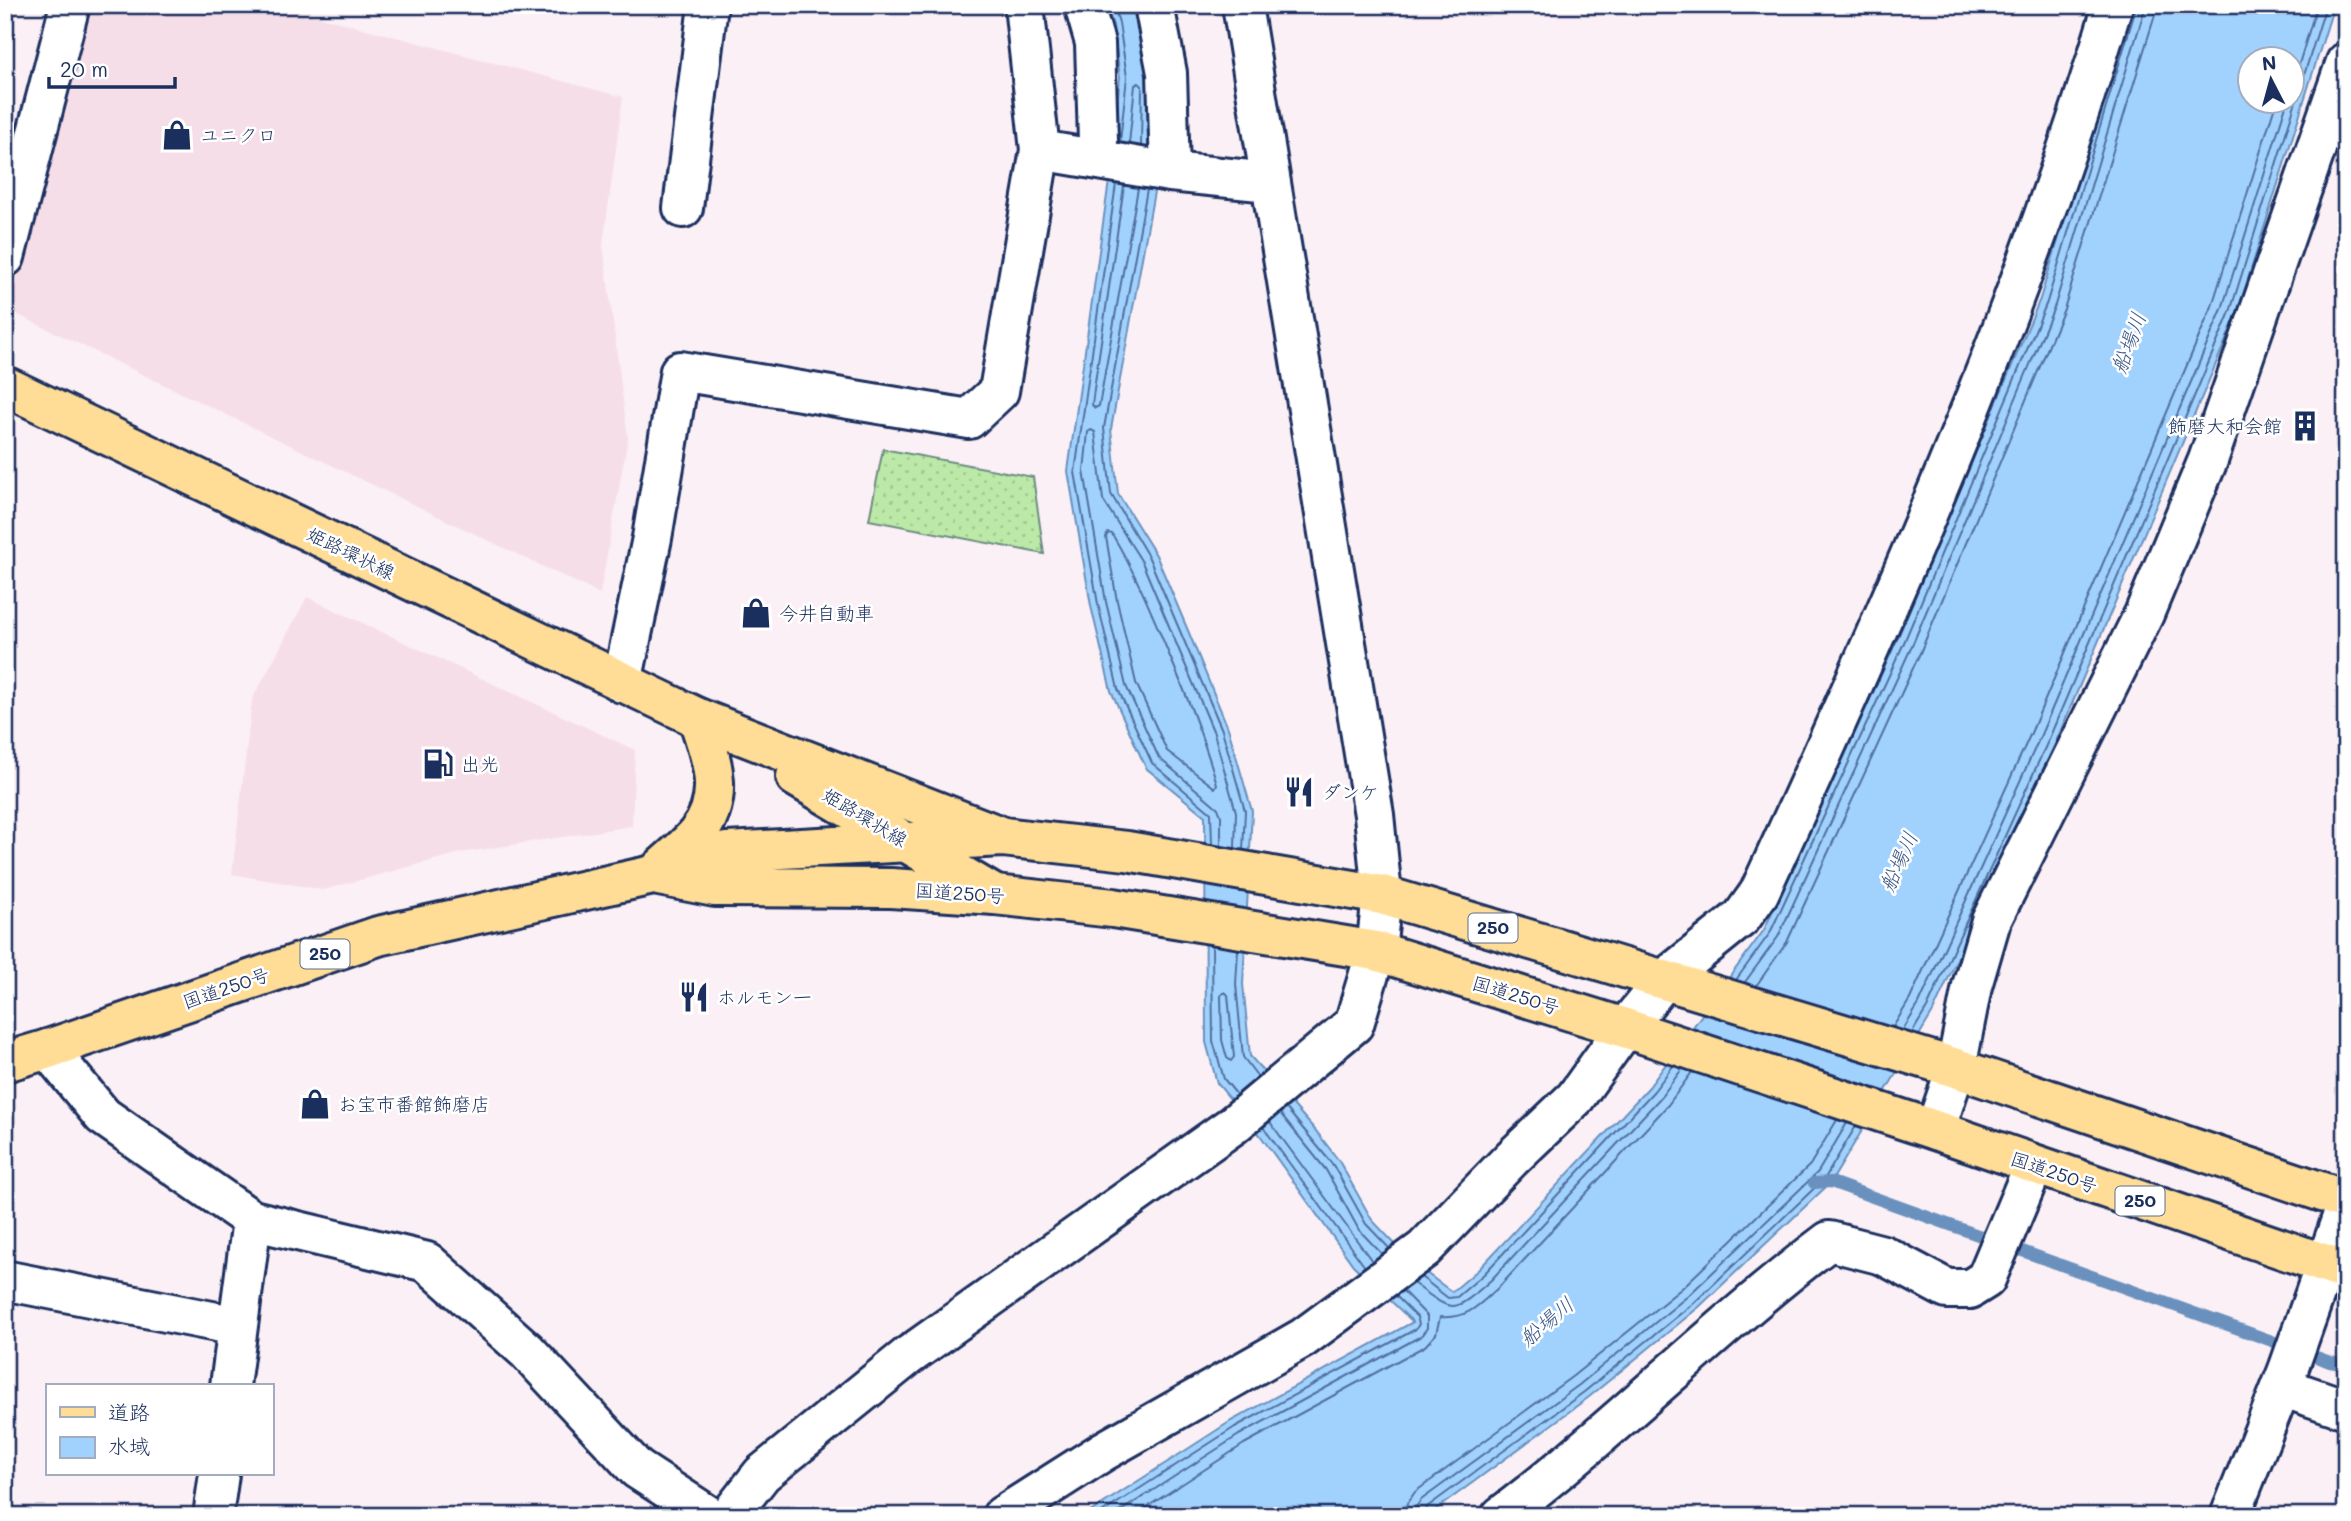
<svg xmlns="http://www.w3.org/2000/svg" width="2351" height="1521" viewBox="0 0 2351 1521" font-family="Mali,'Klee One',sans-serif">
<defs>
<pattern id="grass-dots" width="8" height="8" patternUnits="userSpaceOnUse" patternTransform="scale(1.75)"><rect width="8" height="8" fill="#bce9a7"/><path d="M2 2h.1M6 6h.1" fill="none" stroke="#a1c892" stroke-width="1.8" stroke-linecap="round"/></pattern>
</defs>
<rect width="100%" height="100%" fill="#fbf0f5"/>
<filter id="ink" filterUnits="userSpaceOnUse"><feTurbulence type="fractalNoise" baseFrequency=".0143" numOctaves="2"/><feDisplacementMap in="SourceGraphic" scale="14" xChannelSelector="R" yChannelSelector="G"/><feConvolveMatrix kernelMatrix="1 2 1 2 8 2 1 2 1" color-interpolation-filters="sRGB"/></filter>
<g filter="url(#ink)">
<!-- built -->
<path fill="#f6dee9" d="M84 5H259L321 17 623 97 603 245 628 438 600 594 8 310Z
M307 597 635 750 632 826 460 853 323 890 232 874 252 700Z"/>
<!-- grass -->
<path fill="url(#grass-dots)" stroke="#6c8c82" stroke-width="2" d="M883 449 1033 477 1044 554 869 520Z"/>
<!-- water -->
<path fill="#a1d2fe" stroke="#6b91be" stroke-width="2" fill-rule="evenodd" d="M1106 5H1146L1158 129 1154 192 1111 429 1118 494 1156 555 1189 633 1228 728 1252 811 1243 984 1250 1056 1316 1131 1339 1161 1372 1220 1414 1264 1452 1292 1479 1269 1649 1087 1764 930 1896 642 2040 299 2131 5H2334L2237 314 2055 744 1933 1012 1831 1182 1699 1307 1589 1397 1427 1516H1084L1231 1421 1413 1322 1353 1265 1260 1135 1217 1083 1206 1042 1205 816 1146 768 1111 691 1091 606 1068 471 1109 181 1120 77 1113 25ZM2250 60H2292V102H2250Z"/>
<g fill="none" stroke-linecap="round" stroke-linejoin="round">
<!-- shore -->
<path stroke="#51709e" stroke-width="2" d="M1114 5 1119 23 1127 77 1120 142
M2292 87 2317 5
M1129 144 1135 85 1139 83 1142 86 1141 146
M1116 184 1075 472 1098 604 1118 689 1152 763 1211 813 1212 844
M1124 186 1094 389 1092 405 1095 408 1099 406 1138 188
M1147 189 1104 428 1111 494 1149 558 1222 730 1245 811 1243 850
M1108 533 1112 534C1135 572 1151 611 1168 652 1187 696 1204 739 1217 784L1215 788 1167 751 1136 683 1117 601 1106 537Z
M1221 846V816L1218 808 1159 758 1126 686 1106 602 1084 471 1088 432 1091 430 1095 432 1103 500 1142 562 1214 733 1236 812 1235 848
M1212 946 1213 1041 1224 1079 1237 1095
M1238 950 1236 984 1243 1057 1258 1077
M1736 980 1770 933 1903 645 2047 302 2137 5
M1745 982 1778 937 1911 648 2055 305 2146 5
M1756 986 1787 942 1920 653 2064 309 2155 15 2156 5
M1225 992 1228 995 1234 1057 1231 1061 1227 1058 1222 1040 1221 995Z
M1893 1027 1910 999 2031 733 2212 306 2276 102
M1903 1030 1919 1004 2040 737 2222 309 2287 102
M1912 1033 1927 1008 2048 741 2230 312 2326 5
M1286 1108 1333 1165 1366 1224 1389 1248
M1280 1113 1326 1170 1359 1230 1382 1254
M1270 1122 1372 1261
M1263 1127 1365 1267
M1421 1277 1448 1298 1457 1297 1484 1274 1654 1091 1673 1066
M1413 1283C1455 1314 1452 1314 1491 1280L1661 1097 1682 1069
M1097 1516 1235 1427 1416 1329 1419 1324 1417 1317 1396 1296
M1113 1516 1239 1435 1421 1336 1427 1328V1316L1403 1291
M1133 1516 1244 1444 1425 1346 1436 1334 1440 1317C1468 1319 1479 1305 1499 1287L1668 1105 1692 1072
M1404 1516 1407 1503 1415 1492 1573 1376 1682 1288 1810 1165 1837 1120
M1415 1516 1416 1507 1421 1500 1579 1385 1689 1295 1818 1172 1847 1123
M1424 1516 1427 1507 1584 1392 1695 1302 1825 1178 1856 1126"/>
<!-- stream -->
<path stroke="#6b91be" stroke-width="12" d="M1814 1183 1831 1182 2330 1362 2346 1365"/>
<!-- minor casing -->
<g stroke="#1b2f5e" stroke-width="44">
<path id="minor" d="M1084 5 1095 43 1098 141
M1154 5 1167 73 1170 172
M1040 150 1170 172 1270 182
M683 208 708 5
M5 257 70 5
M622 683 652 538 680 371 969 419 999 391 1040 150 1024 5
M48 1049 103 1116 252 1220 427 1262 527 1351 637 1469 709 1516
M1935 1130 1956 1068 1972 986 1991 921 2144 614 2208 460 2346 62
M5 1283 9 1281 237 1326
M230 1386 252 1220
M2282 1387 2346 1409
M213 1516 219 1474
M729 1516 762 1474 908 1356 1233 1125 1354 1024 1376 951 1382 895 1374 815 1242 5
M1002 1516 1104 1451 1303 1338 1424 1249 1512 1158 1575 1098 1625 1028 1665 979 1742 917 1759 893C1892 604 2022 311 2113 5
M1501 1516C1615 1430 1715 1327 1829 1241L1883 1255 1947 1289H1970L1986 1279 2034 1165
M2230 1516 2288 1370 2346 1206"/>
</g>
<!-- major casing -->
<g stroke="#1b2f5e" stroke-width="44">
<path id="major" d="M5 386 698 718 1003 837
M796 777 995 895"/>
</g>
<!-- highway casing -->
<g stroke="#1b2f5e" stroke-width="44">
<path id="highway" d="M660 869C672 858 686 847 697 834 727 797 711 758 698 718
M659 876 715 887 891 888 995 895 1113 908 1376 951 1625 1028 1935 1130 2346 1271
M5 1062 48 1049 378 936 653 875 727 852 1003 837 1127 851 1382 895 1956 1068 2346 1200"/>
</g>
<!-- minor -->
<use href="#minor" stroke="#fff" stroke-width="38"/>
<!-- major -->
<use href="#major" stroke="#ffdd96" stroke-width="38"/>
<!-- highway -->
<use href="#highway" stroke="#ffdd96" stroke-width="38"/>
</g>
</g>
<!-- icons -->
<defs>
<g id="shop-bare" transform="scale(2.415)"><path d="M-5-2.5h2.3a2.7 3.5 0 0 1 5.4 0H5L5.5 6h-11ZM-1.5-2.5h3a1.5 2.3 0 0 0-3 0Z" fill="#1b2f5e" stroke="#fff" stroke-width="2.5" paint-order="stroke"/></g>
<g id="building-bare" transform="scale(2.415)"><path d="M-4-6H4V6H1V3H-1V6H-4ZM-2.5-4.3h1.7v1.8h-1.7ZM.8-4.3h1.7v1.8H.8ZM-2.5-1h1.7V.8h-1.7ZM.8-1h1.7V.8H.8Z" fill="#1b2f5e" stroke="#fff" stroke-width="2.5" paint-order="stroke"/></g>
<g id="fuel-bare" transform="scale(2.415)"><path d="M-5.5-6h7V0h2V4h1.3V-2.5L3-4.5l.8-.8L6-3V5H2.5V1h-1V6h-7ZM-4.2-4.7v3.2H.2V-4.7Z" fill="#1b2f5e" stroke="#fff" stroke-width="2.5" paint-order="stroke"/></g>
<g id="restaurant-bare" transform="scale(2.415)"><path d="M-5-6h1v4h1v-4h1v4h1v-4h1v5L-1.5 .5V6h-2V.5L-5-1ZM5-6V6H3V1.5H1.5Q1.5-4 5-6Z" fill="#1b2f5e" stroke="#fff" stroke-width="2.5" paint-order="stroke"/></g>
</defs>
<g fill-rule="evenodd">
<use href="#shop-bare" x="177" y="135"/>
<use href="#building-bare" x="2305" y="426"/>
<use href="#shop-bare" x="756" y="613"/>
<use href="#fuel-bare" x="438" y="764"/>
<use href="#restaurant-bare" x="1299" y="792"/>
<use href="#restaurant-bare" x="694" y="997"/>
<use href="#shop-bare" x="315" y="1104"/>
</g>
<g text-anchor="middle" stroke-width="5" stroke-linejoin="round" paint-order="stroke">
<!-- shield labels -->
<g fill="#fff" stroke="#5f6d8e" stroke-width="2">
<rect x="1468.5" y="913.5" width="49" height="29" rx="5"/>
<rect x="300.5" y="939.5" width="49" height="29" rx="5"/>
<rect x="2115.5" y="1186.5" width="49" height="29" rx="5"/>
</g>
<g font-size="18" font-weight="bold" fill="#1b2f5e">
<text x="1493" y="934">250</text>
<text x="325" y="960">250</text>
<text x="2140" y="1207">250</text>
</g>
<!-- poi labels -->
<g font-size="19" fill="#1b2f5e" stroke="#fff" text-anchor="start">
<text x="200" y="142">ユニクロ</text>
<text x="2282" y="433" text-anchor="end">飾磨大和会館</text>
<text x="779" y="620">今井自動車</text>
<text x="461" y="771">出光</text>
<text x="1322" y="799">ダンケ</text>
<text x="717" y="1004">ホルモン一</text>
<text x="338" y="1111">お宝市番館飾磨店</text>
</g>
<!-- street labels -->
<g font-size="19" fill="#1b2f5e" stroke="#fff">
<text transform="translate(351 553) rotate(26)" y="7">姫路環状線</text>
<text transform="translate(865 817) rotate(31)" y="7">姫路環状線</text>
<text transform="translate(960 893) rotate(4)" y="7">国道250号</text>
<text transform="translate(226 988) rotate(-19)" y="7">国道250号</text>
<text transform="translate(1516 995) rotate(17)" y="7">国道250号</text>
<text transform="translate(2054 1172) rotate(19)" y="7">国道250号</text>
</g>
<!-- water labels -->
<g font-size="21" font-style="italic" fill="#3c5886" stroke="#fff">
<text transform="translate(2129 343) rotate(-70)" y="7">船場川</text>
<text transform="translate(1899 862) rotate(-66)" y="7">船場川</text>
<text transform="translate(1547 1322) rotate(-40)" y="7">船場川</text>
</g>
</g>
<!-- margin -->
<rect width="2351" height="1521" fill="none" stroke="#fff" stroke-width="28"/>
<rect x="14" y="14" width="2323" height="1493" fill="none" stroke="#1b2f5e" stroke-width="2.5" filter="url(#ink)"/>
<!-- legend -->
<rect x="46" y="1384" width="228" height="91" fill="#ffffff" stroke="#a4acbf" stroke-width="2"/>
<rect x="60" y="1407" width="35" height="10" fill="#ffdd96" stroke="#a4acbf" stroke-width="2"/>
<text x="108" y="1420" font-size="21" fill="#1b2f5e">道路</text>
<rect x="60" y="1437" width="35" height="21" fill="#a1d2fe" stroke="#a4acbf" stroke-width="2"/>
<text x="108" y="1454" font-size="21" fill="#1b2f5e">水域</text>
<!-- north arrow -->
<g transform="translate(2271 80) rotate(354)"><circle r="33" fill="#ffffff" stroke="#a4acbf" stroke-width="2"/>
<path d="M0-5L12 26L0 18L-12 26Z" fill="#1b2f5e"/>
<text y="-10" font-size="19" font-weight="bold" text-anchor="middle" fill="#1b2f5e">N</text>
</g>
<!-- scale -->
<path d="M49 77v10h126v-10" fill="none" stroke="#1b2f5e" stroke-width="3.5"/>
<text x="60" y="77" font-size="21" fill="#1b2f5e" stroke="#ffffff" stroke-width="5" paint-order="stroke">20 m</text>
</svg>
